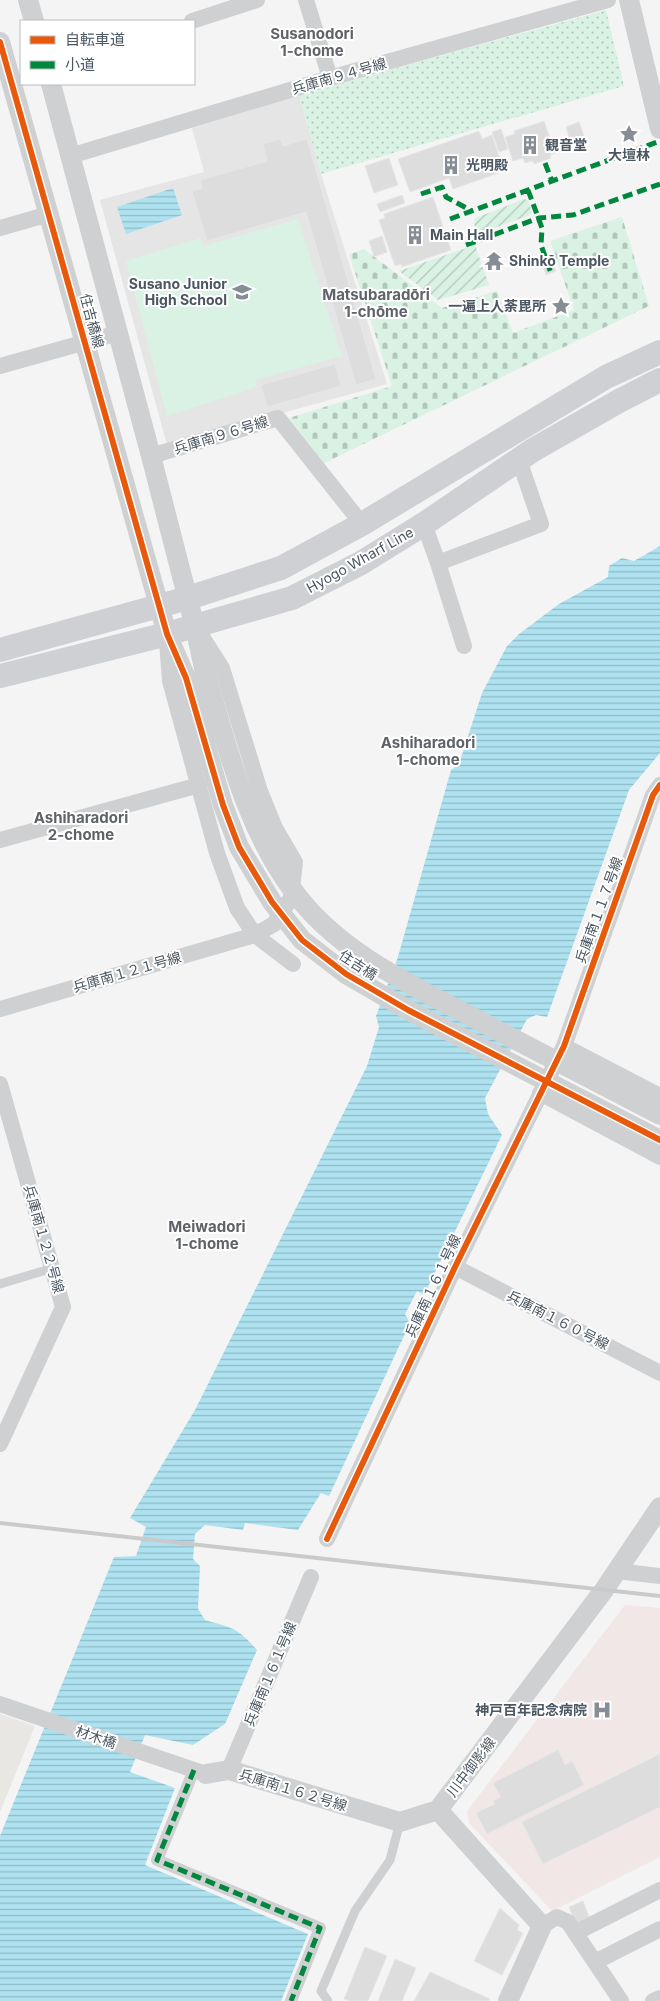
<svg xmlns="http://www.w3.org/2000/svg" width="660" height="2001" viewBox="0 0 660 2001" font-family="Inter,'Noto Sans JP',sans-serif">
<defs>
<pattern id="cemetery-stones" width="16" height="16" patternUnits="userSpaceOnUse" patternTransform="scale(1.25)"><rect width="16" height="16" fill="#d9f2e3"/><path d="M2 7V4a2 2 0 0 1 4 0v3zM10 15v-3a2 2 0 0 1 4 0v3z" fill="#b2c7bb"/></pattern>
<pattern id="park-dots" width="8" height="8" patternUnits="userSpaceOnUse" patternTransform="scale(1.25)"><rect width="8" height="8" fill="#d9f2e3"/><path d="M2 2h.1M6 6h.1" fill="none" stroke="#b2c7bb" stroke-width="1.8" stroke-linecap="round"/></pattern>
<pattern id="garden-furrows" width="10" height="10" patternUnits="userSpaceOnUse" patternTransform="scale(1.25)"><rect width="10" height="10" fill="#d9f2e3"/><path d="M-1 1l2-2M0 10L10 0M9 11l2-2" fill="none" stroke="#b2c7bb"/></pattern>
<pattern id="water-rules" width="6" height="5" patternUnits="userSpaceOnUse" patternTransform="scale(1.25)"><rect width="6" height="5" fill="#aee2f0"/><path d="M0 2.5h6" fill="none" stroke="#90bac6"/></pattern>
</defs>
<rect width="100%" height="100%" fill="#f4f4f4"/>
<!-- commercial -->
<path fill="#e8e7e3" d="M0 1714 35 1726 0 1812Z"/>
<!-- education -->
<path fill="#e6e5e6" d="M299 95 321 174 387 384 167 445 100 200 204 172 192 128Z"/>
<!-- medical -->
<path fill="#f1e7e6" d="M625 1605 660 1608V1857L552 1911 469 1823 467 1811Z"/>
<!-- cemetery -->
<path fill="url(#cemetery-stones)" d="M622 217 649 306 324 463 289 418 392 386 349 254 364 249 442 308 497 291 513 333 574 310 550 241Z"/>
<!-- park -->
<path fill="url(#park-dots)" d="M606 10 624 86 321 174 299 95Z"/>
<!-- garden -->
<path fill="url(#garden-furrows)" d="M524 199 528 200 532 212 530 215 481 233C475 230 473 224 475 218Z
M475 245 489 285 438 300 399 271Z"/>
<!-- pitch -->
<path fill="#d9f2e3" d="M298 219 342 356 255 380 257 387 167 416 126 261 201 238 203 246Z"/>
<!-- water -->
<path fill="url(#water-rules)" d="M173 188 182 215 126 234 117 207Z
M660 546V753L629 790 547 1017 536 1015 527 1019 485 1098 488 1114 502 1135 424 1295 417 1291 405 1314 410 1323 329 1496 321 1493 298 1530 245 1523 243 1530 205 1525 195 1534 193 1559 200 1566 198 1609 205 1620C233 1628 238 1628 257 1650L225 1724 193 1745 145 1735 130 1772 175 1788 145 1865 308 1934 281 2001H0V1836L114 1557 136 1556 146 1527 130 1518 195 1410 367 1066 379 1027 376 1016 397 960 451 770 459 764 482 693 507 646 519 634 559 604 608 577 609 566 622 558 634 561Z"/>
<!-- building -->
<path fill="#ddddde" stroke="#e5e6e7" d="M544 121 555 153 550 155 551 158 534 164 533 161 525 163 523 158 513 161 505 137 515 134 514 131Z
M579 122 584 136 570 141 566 127Z
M501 129 508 149 499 152 492 132Z
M479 131 482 139 492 135 504 171 453 189 449 178 410 192 398 159Z
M280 139 283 146 307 139 376 379 356 385 306 212 207 241 192 191 202 188 200 180 267 161 263 144Z
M389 158 398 185 374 193 365 166Z
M402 195 405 203 380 212 377 204Z
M433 197 451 250 402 267 401 264 395 266 379 220 385 218 384 214Z
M382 236 387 252 374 257 369 241Z
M552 262 556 271 546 275 543 266Z
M335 364 341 386 267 407 261 385Z
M558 1750 565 1765 572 1761 584 1785 487 1834 476 1813 495 1804 493 1801 501 1797 493 1783Z
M660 1754V1807L543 1864 522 1822Z
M583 1901 591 1922 577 1928 569 1907Z
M500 1908 519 1925 517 1930 523 1933 502 1975 474 1961Z
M365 1947 387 1956 368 2001H350L344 1999Z
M395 1959 416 1968 402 2001H378Z
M430 1972 490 1999 489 2001H414Z"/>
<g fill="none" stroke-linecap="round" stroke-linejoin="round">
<!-- service -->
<path stroke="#ced0d2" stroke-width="9" d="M0 1284 53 1268
M328 2001 321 1991 355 1911 390 1860 400 1822"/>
<!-- pedestrian -->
<path stroke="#ced0d2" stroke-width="12" d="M194 1770 157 1860 320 1928 291 2001"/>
<!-- minor -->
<path stroke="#ced0d2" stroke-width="16" d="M306 0 330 78
M192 21 257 0
M70 156 330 78 608 0
M0 228 49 214
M0 366 118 333
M151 456 278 418 362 524
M424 524 438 563 464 646
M438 563 541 524 519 460
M167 642 170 681 217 853 237 908 255 935 293 964
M0 840 199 785
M0 1009 255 935 274 924 291 898 295 862 275 828 260 791 222 668 199 632
M564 1046 660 1096
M0 1084 63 1307 0 1444
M540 1093 660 1157
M455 1267 660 1373
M327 1539 455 1267 564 1046 653 795 660 785
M617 1571 660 1576
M0 1704 206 1774
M229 1770 311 1577
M542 1926 557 1917 568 1922 621 2001
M575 1933 660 1890
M595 1962 660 1929
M653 2001 660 1998"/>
<!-- tertiary -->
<path stroke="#ced0d2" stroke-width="20" d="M28 0 34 21
M629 0 660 129
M0 42 167 634 186 678
M51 84 151 456 195 627 205 673
M206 1774 229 1770 400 1822 438 1810
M438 1810 604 1590 660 1507
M438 1810 542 1926 508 2001"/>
<!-- secondary -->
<path stroke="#ced0d4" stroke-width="24" d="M0 650 188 598 281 568 362 524 606 377 660 352
M0 676 167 634 292 598 361 563 424 524 533 450 619 401 660 380"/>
<!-- rail -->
<path stroke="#c9cacc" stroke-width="4" d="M0 1523 660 1596"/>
<!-- tertiary-bridge -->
<path stroke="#ced0d2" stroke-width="20" d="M205 673C228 748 245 825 292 889 339 955 420 989 489 1026 546 1056 603 1085 660 1115
M186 678 223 805 239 847 272 902 302 940 346 974 408 1010 660 1140"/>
<!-- quiet -->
<path stroke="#00873e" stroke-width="5" stroke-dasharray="10 5" stroke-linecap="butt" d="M545 163 552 181
M528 190 542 228 541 245 551 273
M421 194 442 187 446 197 472 211
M450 219 660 141
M466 245 539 218 573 215 660 184
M194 1770 157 1860 320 1928 291 2001"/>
<!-- cycleway casing -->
<g stroke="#fff" stroke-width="9">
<path id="cycleway" d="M0 42 167 634 186 678 223 805 239 847 272 902 302 940 346 974 408 1010 660 1140
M327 1539 455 1267 564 1046 653 795 660 785"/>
</g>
<!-- cycleway -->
<use href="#cycleway" stroke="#e8590c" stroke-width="6"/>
</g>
<!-- icons -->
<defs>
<g id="sight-bare" transform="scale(1.5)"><path d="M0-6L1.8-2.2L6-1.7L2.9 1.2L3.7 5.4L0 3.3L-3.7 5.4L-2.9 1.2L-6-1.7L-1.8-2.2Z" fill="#868d94" stroke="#fff" stroke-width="2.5" paint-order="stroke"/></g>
<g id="building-bare" transform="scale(1.5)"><path d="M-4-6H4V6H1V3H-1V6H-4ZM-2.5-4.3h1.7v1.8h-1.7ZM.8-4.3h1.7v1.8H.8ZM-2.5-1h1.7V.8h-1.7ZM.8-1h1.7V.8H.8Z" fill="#868d94" stroke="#fff" stroke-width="2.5" paint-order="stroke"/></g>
<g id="temple-bare" transform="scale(1.5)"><path d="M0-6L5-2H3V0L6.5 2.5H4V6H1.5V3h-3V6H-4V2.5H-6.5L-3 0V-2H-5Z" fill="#868d94" stroke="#fff" stroke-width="2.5" paint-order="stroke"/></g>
<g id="school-bare" transform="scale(1.5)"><path d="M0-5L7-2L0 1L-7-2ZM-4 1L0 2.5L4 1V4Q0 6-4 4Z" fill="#868d94" stroke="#fff" stroke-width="2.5" paint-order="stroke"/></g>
<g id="hospital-bare" transform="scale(1.5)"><path d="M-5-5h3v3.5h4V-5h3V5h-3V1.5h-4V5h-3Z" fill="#868d94" stroke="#fff" stroke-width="2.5" paint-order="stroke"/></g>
</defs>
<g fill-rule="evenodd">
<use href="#sight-bare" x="629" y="134"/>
<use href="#building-bare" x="530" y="145"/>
<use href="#building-bare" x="451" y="165"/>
<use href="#building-bare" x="415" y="235"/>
<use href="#temple-bare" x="494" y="261"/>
<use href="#school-bare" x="242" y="292"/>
<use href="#sight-bare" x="561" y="306"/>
<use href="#hospital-bare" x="602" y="1710"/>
</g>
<g text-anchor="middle" stroke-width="4" stroke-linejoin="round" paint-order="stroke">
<!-- street labels -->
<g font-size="14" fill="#4a5661" stroke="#fff">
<text transform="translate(339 76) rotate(-16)" y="5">兵庫南９４号線</text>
<text transform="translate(92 321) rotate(75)" y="5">住吉橋線</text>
<text transform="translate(221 435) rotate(-17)" y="5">兵庫南９６号線</text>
<text transform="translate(360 560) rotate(-29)" y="5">Hyogo Wharf Line</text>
<text transform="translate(599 910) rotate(-70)" y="5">兵庫南１１７号線</text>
<text transform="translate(358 965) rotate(33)" y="5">住吉橋</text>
<text transform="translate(127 972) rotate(-16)" y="5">兵庫南１２１号線</text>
<text transform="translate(44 1239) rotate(74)" y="5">兵庫南１２２号線</text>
<text transform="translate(433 1286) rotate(-65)" y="5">兵庫南１６１号線</text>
<text transform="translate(558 1320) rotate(27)" y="5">兵庫南１６０号線</text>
<text transform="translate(270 1674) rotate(-67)" y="5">兵庫南１６１号線</text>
<text transform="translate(96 1737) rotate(19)" y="5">材木橋</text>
<text transform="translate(471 1767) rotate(-53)" y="5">川中御影線</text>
<text transform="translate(293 1790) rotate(17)" y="5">兵庫南１６２号線</text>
</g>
<!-- poi labels -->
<g font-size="14" font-weight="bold" fill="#4a5661" stroke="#fff" text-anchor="start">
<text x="545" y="150">観音堂</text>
<text x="629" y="160" text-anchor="middle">大壇林</text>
<text x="466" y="170">光明殿</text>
<text x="430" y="240">Main Hall</text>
<text x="509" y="266">Shinkō Temple</text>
<text x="227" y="289" text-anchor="end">Susano Junior<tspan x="227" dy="16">High School</tspan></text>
<text x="546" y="311" text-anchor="end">一遍上人荼毘所</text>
<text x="587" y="1715" text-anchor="end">神戸百年記念病院</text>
</g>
<!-- neighbourhood labels -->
<g font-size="15" font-weight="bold" fill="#5f6368" stroke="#fff">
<text x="312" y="39">Susanodori<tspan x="312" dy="17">1-chome</tspan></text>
<text x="376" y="300">Matsubaradōri<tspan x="376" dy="17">1-chōme</tspan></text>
<text x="428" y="748">Ashiharadori<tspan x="428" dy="17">1-chome</tspan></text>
<text x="81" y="823">Ashiharadori<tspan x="81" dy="17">2-chome</tspan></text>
<text x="207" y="1232">Meiwadori<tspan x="207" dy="17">1-chome</tspan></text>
</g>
</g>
<!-- legend -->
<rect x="20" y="20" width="175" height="65" fill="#ffffff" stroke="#b7bbc0"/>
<rect x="30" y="36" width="25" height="8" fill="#e8590c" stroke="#b7bbc0"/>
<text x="65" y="45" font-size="15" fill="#4a5661">自転車道</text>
<rect x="30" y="61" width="25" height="8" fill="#00873e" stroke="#b7bbc0"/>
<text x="65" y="70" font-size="15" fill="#4a5661">小道</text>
</svg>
